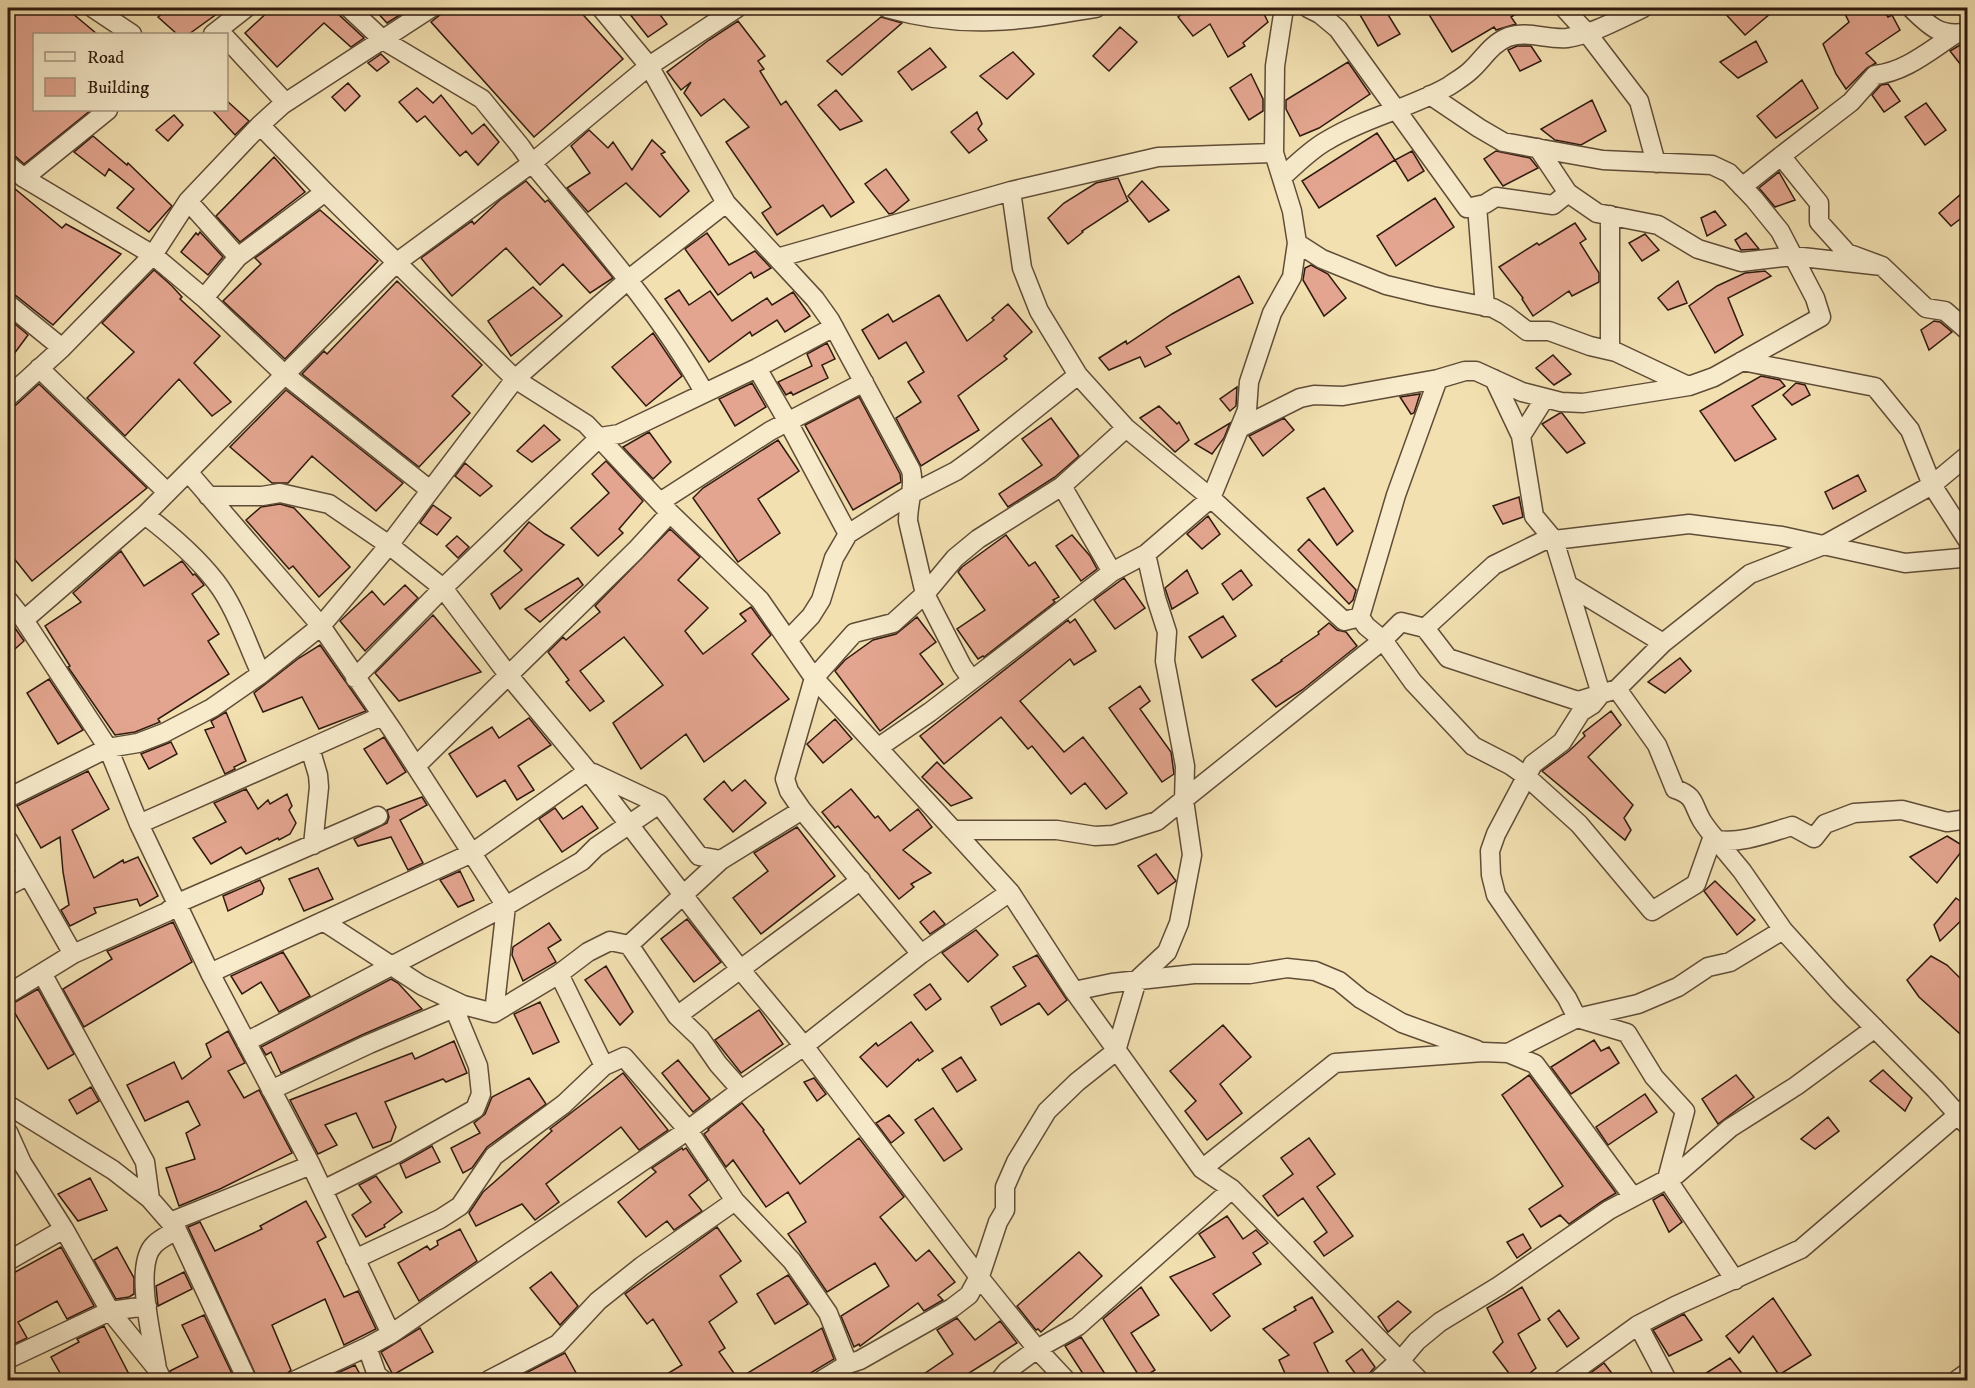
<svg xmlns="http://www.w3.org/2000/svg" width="1975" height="1388" viewBox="0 0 1975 1388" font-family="'IM FELL DW Pica',serif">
<rect width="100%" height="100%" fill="#f2e0b1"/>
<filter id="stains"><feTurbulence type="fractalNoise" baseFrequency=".00333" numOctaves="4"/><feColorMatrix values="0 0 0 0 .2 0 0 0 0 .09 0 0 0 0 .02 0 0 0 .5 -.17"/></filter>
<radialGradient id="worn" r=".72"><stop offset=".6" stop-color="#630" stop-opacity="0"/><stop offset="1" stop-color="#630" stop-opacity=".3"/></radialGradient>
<!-- building -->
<path fill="#e3a58f" stroke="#2f1a0e" stroke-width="1.5" d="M8 8H66L97 34H34V110H91L24 164 15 156 8 154Z
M170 8H225L189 34H177L158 17Z
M272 8H338L336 12 364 38 351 47 324 23 277 67 245 33Z
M373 8H411L387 23Z
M442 8H577L623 59 534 137 431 22 441 14Z
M625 8H655L667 24 648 37Z
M1191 8H1261L1268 22 1243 43 1245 46 1228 57 1210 24 1193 36 1178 17Z
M1356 8H1384L1400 34 1378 46Z
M1425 8H1526L1511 17 1516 24 1496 30 1494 27 1452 52Z
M1720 8H1777L1745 35Z
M1842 8H1882L1888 17 1892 15 1900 30 1866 53 1876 63 1867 68 1846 89 1836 74 1823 44 1849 22Z
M881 17 902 23 842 75 827 61Z
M738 21 765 56 758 61 764 69 760 71 781 105 786 101 854 202 831 217 823 205 777 235 762 213 771 207 726 142 749 127 724 99 701 116 684 93 691 82 681 90 667 72 709 40Z
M1120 27 1137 42 1109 71 1093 56Z
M1756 41 1767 62 1738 78 1720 62Z
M1968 43V74L1950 51 1960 45Z
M1517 46H1531L1541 61 1520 71 1508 50Z
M930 48 946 67 912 90 898 72Z
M1013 52 1034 74 1007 99 980 76Z
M381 54 389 62 377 71 368 63Z
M1348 62 1370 94 1319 128 1300 136 1286 109V100Z
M1251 74 1263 99V111L1249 120 1230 88Z
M1802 80 1818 108 1776 138 1757 116Z
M348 83 360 96 345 111 332 97Z
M1888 84 1900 101 1884 112 1872 95 1881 85Z
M417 88 433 103 441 95 472 134 484 124 499 142 478 165 466 151 460 156 425 116 417 122 399 102Z
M836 90 862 121 840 130 818 105Z
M226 100 249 121 235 135 212 110H226Z
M1592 100 1606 131 1581 145 1555 140 1541 129Z
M1926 103 1946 130 1925 145 1905 117Z
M977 112 982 124 978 129 987 140 969 153 951 132Z
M174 115 183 125 168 141 156 130Z
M589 130 608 148 613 142 632 170 652 140 665 152 661 154 689 191 660 217 626 183 588 212 567 188 590 173 571 146Z
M1377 133 1395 160 1319 208 1302 181Z
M93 136 127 165 128 163 172 206 149 232 117 208 134 189 109 169 105 176 74 152Z
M1412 151 1424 171 1408 181 1395 160Z
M1496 151 1530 158 1538 168 1503 186 1484 159Z
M274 157 305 192 240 242 216 216Z
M886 169 909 200 893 213 889 214 865 184Z
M1779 172 1795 200 1775 207 1759 188Z
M1118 178 1128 201 1082 231 1083 232 1068 244 1048 218 1064 203 1096 183Z
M526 181 545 202 548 200 613 278 590 293 563 264 540 285 506 248 452 296 421 258 472 221 474 224 500 200Z
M1142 181 1169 210 1149 222 1128 196Z
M8 183 62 228 66 224 121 254 53 325 15 295 8 293Z
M1968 188V213L1951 226 1939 213Z
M1435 198 1454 227 1396 266 1377 236Z
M320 210 378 261 285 359 223 301 261 264 255 258Z
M1715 211 1726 225 1707 236 1701 218Z
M1575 223 1586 239 1580 243 1599 273V282L1572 296 1569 291 1533 316 1522 299 1523 298 1499 267 1537 243 1539 245Z
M200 232 223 257 208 275 181 252 196 233 198 235Z
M707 233 729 265 755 251 771 268 754 278 751 272 718 295 685 249Z
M1746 233 1759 249 1741 250 1735 240Z
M1645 234 1659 250 1642 261 1629 243Z
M1311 265 1328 274 1346 298 1324 316 1303 280 1305 268Z
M154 270 172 286 182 297 180 299 220 336 194 363 231 402 212 416 179 379 125 436 87 398 134 352 102 323Z
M1765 271 1771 276 1728 298 1743 335 1715 353 1689 306 1717 286 1745 273Z
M1239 276 1253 303 1166 347 1171 354 1145 367 1140 357 1109 370 1099 358 1126 341 1127 344 1172 314Z
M397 281 482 365 452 396 470 413 419 467 302 374 324 351 327 354Z
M1678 281 1687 303 1668 310 1658 298Z
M533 287 562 316 511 356 488 321Z
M679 290 689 305 710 291 732 321 767 298 772 305 793 292 810 316 785 332 777 320 752 336 750 332 709 362 665 299Z
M939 295 967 341 994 320 992 318 1008 304 1032 332 1004 356 1007 359 958 396 979 430 921 466 896 418 921 402 908 382 924 372 906 342 879 359 862 330 888 314 893 322Z
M8 318 28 335 8 362Z
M1934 321 1940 322 1952 332 1929 350 1921 330Z
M653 333 682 376 646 406 612 367Z
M827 343 835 359 822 365 828 378 793 395 791 392 786 395 778 382 812 366 807 354Z
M1553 355 1571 374 1554 385 1536 368Z
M1761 376 1780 380 1785 386 1752 406 1776 439 1735 461 1700 411Z
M752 383 766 407 735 426 719 399Z
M1796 383 1805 385 1810 395 1792 405 1783 395Z
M39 384 147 488 32 581 8 551V410L16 405Z
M1237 387 1236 406 1230 411 1220 399Z
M286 390 403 483 376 511 312 456 288 483H272L230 447Z
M1420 394 1414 413 1411 414 1400 397Z
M859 397 900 474 901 482 853 510 805 425Z
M1159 406 1177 424 1179 422 1189 440 1175 452 1140 418Z
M1560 413H1562L1585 443 1567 453 1542 424Z
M1051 418 1079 456 1055 477 1008 507 999 494 1042 465 1022 439Z
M1284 418 1294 430 1263 456 1249 436Z
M1230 423 1224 438 1212 454 1195 444Z
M544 425 560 440 532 462 517 451Z
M649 432 671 462 653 479 623 447Z
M778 440 799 471 758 499 780 533 738 562 693 498 703 488Z
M606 461 643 501 619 529 623 533 598 556 571 528 609 493 592 474Z
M465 463 492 486 480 496 455 476Z
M1858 475 1866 491 1833 509 1825 492Z
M1324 488 1353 531 1337 545 1307 498Z
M1519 497 1523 517 1503 524 1493 506Z
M280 504 294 508 350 567 319 597 293 566 289 569 246 520 261 507Z
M433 505 451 518 437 535 420 523Z
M1208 516 1220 534 1202 549 1187 534Z
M529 522 545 534 564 545 500 609 491 594 522 570 504 551Z
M670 529 700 557 678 580 708 608 685 631 703 654 746 621 740 614 751 607 771 635 752 654 789 699 704 762 686 734 641 769 613 723 663 685 624 637 580 671 604 701 590 711 566 682 569 680 548 652 563 637 566 640 600 612 595 606Z
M1006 535 1029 566 1035 562 1059 597 1053 600 1055 602 984 657 983 656 978 659 957 629 985 610 958 572 962 567Z
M1072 535 1090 556 1097 569 1081 581 1056 546Z
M457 536 469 547 458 558 446 546Z
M1309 539 1356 590 1353 600 1349 604 1298 550Z
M121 551 144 586 182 561 193 575 195 574 200 580 204 585 192 594 219 634 208 641 229 674 158 719 160 722 135 732 115 735 68 667 70 666 45 626 81 602 73 593Z
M1187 570 1198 593 1172 609 1165 588Z
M1241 570 1252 585 1233 600 1222 584Z
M578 578 583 585 540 622 525 609Z
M1124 578 1145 608 1115 629 1094 600Z
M405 585 418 598 365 651 340 621 372 591 384 605Z
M433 615 481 672 399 701 375 673Z
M1223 616 1236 636 1202 658 1189 637Z
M917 617 936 642 920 654 943 684 880 731 835 671 845 660 873 640 896 634Z
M8 618 24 641 8 655Z
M1075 619 1096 651 1074 665 1070 659 1020 701 1064 752 1083 737 1127 793 1106 809 1085 783 1071 794 1032 746 1028 749 1001 717 944 764 920 736 1068 620 1070 623Z
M1329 623 1337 630 1346 632 1357 646 1302 690 1276 707 1252 680 1282 661 1281 660 1319 634 1318 632Z
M320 645 366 711 319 729 302 697 263 712 254 693 299 658Z
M1680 658 1691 671 1665 693 1648 682Z
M49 679 83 730 58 744 27 693Z
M1140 686 1150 701 1140 709 1171 752 1174 774 1162 782 1109 708Z
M1611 711 1621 725 1588 757 1633 805 1624 818 1631 830 1625 840 1542 771 1569 751 1585 736 1583 733Z
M226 712 246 761 234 767 235 769 225 774 205 730 214 727 211 721Z
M529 718 551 745 518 766 534 790 517 800 505 780 477 797 449 754 492 727 499 738Z
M835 719 852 739 823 763 807 744Z
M384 737 406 772 387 784 364 749Z
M171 742 177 754 149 769 141 754Z
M937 762 972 798 951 806 922 777Z
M88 771 109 809 72 830 94 878 123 860 124 863 138 857 158 896 140 906 137 899 94 908 96 913 70 926 61 910 69 905 63 872 60 837 41 848 17 806Z
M745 780 766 803 733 832 704 799 724 781 732 791Z
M246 789 258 809 268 800 270 804 287 794 292 806 289 810 296 823 290 834 279 840 278 838 246 854 241 847 211 864 193 838 226 822 214 803Z
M851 789 875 818 878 816 890 831 918 809 932 827 903 850 931 873 911 884 914 887 899 899 838 826 835 828 822 812Z
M422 797 427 805 400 820 423 863 408 870 391 837 358 846 354 839 387 823 389 817 387 810Z
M582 806 598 828 562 852 539 819 555 808 563 819Z
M797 827 835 876 761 934 733 898 768 871 754 853Z
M1947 836 1965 847 1937 883 1910 857Z
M1156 854 1176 881 1158 894 1138 866Z
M318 868 333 899 304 911 289 879Z
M460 871 474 900 458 907 440 880Z
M260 880 264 888 262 894 228 911 223 896Z
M1715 881 1755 920 1737 935 1704 891Z
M1956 898 1968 907V914L1940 941 1934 925Z
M934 911 945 924 930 934 920 922Z
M687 919 721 962 694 982 661 939Z
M173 922 192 962 84 1027 63 989 112 959 107 951 110 950Z
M549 923 561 940 548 948 556 962 523 981 512 955 513 947Z
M976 930 998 955 968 982 942 953Z
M283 952 310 996 279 1012 261 982 242 994 231 976Z
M1037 955 1067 1000 1048 1015 1039 1003 1001 1025 991 1007 1026 986 1013 967Z
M1931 956 1947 965 1968 986V1041L1919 997 1907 980Z
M606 966 633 1012 620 1025 585 980Z
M391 979 398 983 422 1009 364 1034 281 1073 271 1052 266 1055 261 1047Z
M930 984 941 999 926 1010 914 995Z
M38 989 74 1054 48 1069 10 1005Z
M540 1002 559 1042 533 1054 514 1014Z
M759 1010 783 1044 741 1073 715 1040Z
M911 1022 933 1051 919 1061 918 1059 887 1087 860 1057 876 1043 878 1046Z
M1223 1025 1251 1057 1220 1084 1242 1113 1207 1140 1185 1111 1196 1101 1170 1071Z
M228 1031 245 1063 228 1071 244 1098 259 1090 292 1153 220 1189 179 1206 166 1168 195 1159 186 1133 200 1125 188 1101 145 1121 127 1085 174 1062 182 1079 211 1057 206 1044Z
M1594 1040 1601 1051 1609 1047 1619 1063 1571 1094 1551 1067Z
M454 1041 467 1073 446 1082 443 1079 385 1102 396 1127 391 1141 373 1148 356 1113 325 1125 337 1145 318 1154 290 1100 412 1053 415 1059Z
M961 1057 976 1080 957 1092 942 1069Z
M678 1060 710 1099 693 1112 662 1073Z
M1883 1070 1912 1098 1905 1111 1870 1081Z
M623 1073 668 1130 639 1150 621 1127 546 1184 559 1202 535 1220 522 1204 476 1226 469 1213 483 1192 552 1131 550 1129Z
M1529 1075 1616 1193 1601 1202 1569 1224 1560 1215 1541 1227 1529 1209 1563 1186 1502 1095Z
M1736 1075 1754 1097 1718 1124 1702 1099Z
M529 1078 546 1104 487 1147 472 1168 463 1173 451 1148 480 1133 474 1123 485 1114 492 1097Z
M814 1078 826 1094 817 1101 804 1082Z
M91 1087 99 1101 77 1114 69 1100Z
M1645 1094 1657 1112 1608 1145 1596 1127Z
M742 1103 764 1130 763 1131 800 1184 859 1138 904 1197 880 1217 916 1261 929 1250 955 1282 938 1295 943 1300 924 1311 918 1303 860 1346 859 1344 854 1347 841 1316 889 1286 875 1263 827 1292 788 1234 806 1222 788 1192 766 1207 733 1160 726 1167 704 1134 709 1130 708 1129Z
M933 1108 962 1149 944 1161 915 1120Z
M889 1115 904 1133 891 1143 876 1123Z
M1828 1117 1839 1131 1815 1149 1801 1139Z
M1309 1138 1335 1174 1317 1187 1353 1236 1324 1256 1314 1242 1327 1232 1303 1198 1278 1216 1263 1196 1293 1174 1281 1158Z
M432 1146 440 1162 406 1178 400 1164Z
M682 1148 683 1150 686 1148 708 1180 689 1195 702 1211 674 1230 667 1221 646 1237 618 1202 656 1172 652 1168Z
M376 1176 402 1212 384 1225 385 1227 366 1237 352 1215 371 1202 359 1185Z
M90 1178 107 1210 78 1221 58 1194Z
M1663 1194 1682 1222 1669 1232 1653 1200Z
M306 1201 326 1237 317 1242 344 1297 358 1291 376 1329 344 1345 325 1299 272 1325 291 1370 287 1374 285 1380H258L188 1227 200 1222 215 1251 262 1229 260 1226Z
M1227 1216 1243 1239 1256 1230 1268 1243 1253 1253 1261 1264 1213 1294 1230 1316 1211 1331 1170 1277 1215 1257 1199 1234Z
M717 1227 741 1261 720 1276 737 1302 709 1322 725 1348 719 1352 738 1379 822 1328 834 1359 799 1380H657L682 1365 653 1319 647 1324 625 1294Z
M460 1229 477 1261 419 1301 398 1263 427 1246 430 1250 438 1245 437 1241Z
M1523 1234 1531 1248 1517 1258 1507 1242Z
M61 1247 94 1306 67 1319 57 1301 18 1322 27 1338 8 1347V1276Z
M117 1247 134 1278V1294L129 1297 116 1299 94 1260Z
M1079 1252 1102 1276 1041 1332 1038 1329 1036 1330 1017 1306Z
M184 1272 192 1289 158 1306 156 1286Z
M551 1272 578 1306 560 1325 530 1288Z
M788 1275 808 1304 775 1324 757 1294Z
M1141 1287 1159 1315 1131 1333 1155 1370 1141 1379 1103 1319Z
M1522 1287 1540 1320 1518 1334 1536 1368 1522 1380H1514L1493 1352 1503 1342 1487 1308Z
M1312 1297 1333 1332 1314 1343 1332 1380H1288L1279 1360 1289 1355 1263 1329 1296 1310 1294 1307Z
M1773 1298 1811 1355 1779 1375 1753 1336 1739 1353 1726 1336Z
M1398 1301 1411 1312 1388 1332 1378 1317Z
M1559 1310 1579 1338 1567 1347 1548 1319Z
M1684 1314 1702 1340 1669 1356 1653 1330Z
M204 1315 235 1380H173L170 1371 198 1357 182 1325Z
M957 1318 975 1340 1000 1321 1017 1343 958 1380H915L953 1354 937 1330Z
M104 1326 132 1380H64L51 1357 79 1342 77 1339Z
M420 1328 433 1352 393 1375 381 1352Z
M1081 1337 1109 1380H1087L1065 1346Z
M1362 1349 1375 1367 1367 1376V1380H1360L1346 1361Z
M565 1353 580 1380H512L563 1354Z
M1730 1358 1747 1380H1695Z
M1604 1363 1617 1380H1581Z
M355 1365 363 1380H322Z"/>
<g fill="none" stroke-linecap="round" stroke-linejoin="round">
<!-- minor casing -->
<g stroke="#604c37" stroke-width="21">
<path id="minor" d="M93 8 132 34
M349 8 383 40 482 99 521 147 532 163C593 237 657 308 704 392
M601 8 649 66 726 203 815 299 830 320 911 470C915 487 908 503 908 521L925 594 962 666 972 680 930 712 879 747
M887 8C964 30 1019 21 1096 8
M1308 8 1320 14 1338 29 1467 208 1485 204 1496 197 1553 205 1568 193 1538 148
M1564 8 1587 33 1639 101 1656 163
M1911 8C1929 26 1941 38 1968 32
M213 34 246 8
M226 38 285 102
M260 125 325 192 515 379 586 424 670 513 760 600 814 678 1010 892 1074 991 1202 1169 1232 1189 1419 1380
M1781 156 1851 102 1875 75C1905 72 1929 51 1954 35
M8 165 24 178 153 255 204 298 284 374 430 490
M1282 177C1297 164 1311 149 1328 140 1366 117 1411 108 1449 86 1456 81 1465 76 1471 70 1484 58 1491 44 1508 37 1528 30 1547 40 1567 38 1591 35 1621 18 1643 8
M24 178 108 110
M1742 187 1781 156 1819 203V222L1847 253 1882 266 1926 308 1945 311 1968 331
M1011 191 1022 268 1039 311 1078 375 1126 428 1211 498 1344 621 1360 617 1366 626 1383 640 1401 622 1425 628 1448 658 1578 701 1617 689 1657 745 1675 789C1696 796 1692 804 1702 821 1706 827 1711 834 1717 840 1741 844 1768 833 1792 826L1814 838 1825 824 1854 813 1902 810 1947 822 1968 819
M1568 193 1597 213 1658 225 1698 249 1741 262 1793 256 1882 266
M188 201 238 257
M1477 206 1485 307
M1297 243 1322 259 1386 285 1432 296 1493 308 1506 315 1527 331H1549L1590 346 1616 352 1688 386
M777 258 1011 191 1158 157 1274 153
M204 298 238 257 325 192
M8 304 62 348
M1610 350V215
M1742 361 1875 387 1910 430 1932 485 1968 455
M39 368 167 492
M757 368 788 422 848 534
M1494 379 1521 436 1545 398
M8 397 62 348 153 255 188 201 260 125 282 105 431 8
M1240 428 1300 398 1314 395 1343 396 1438 379 1465 371H1476L1522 392 1561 402 1583 403 1689 386 1714 377 1821 317 1815 298 1780 231 1754 199 1729 173 1712 165 1603 160 1503 142 1479 128 1430 95
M1521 436 1534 516 1554 540 1601 694 1592 705 1581 712 1562 742 1533 764 1496 834 1490 851 1491 875 1496 895 1567 998 1577 1018 1627 1033 1654 1077 1685 1111 1667 1179 1735 1280
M189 473 321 626 393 731 506 906 494 1013 559 974 604 1066 624 1057 688 1130 735 1201 792 1261 828 1313 848 1364 822 1380
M1062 486 1112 572
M208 496H262L280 493 329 504 389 545 443 588 509 676 588 771 740 969 804 1046 979 1277 1037 1349 1066 1380
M660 502 770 431 864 382
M145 515C170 534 196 556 216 582 236 608 247 644 261 674
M1568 585 1663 643
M8 600 24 620 108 748 139 824 210 973 311 1165 391 1334
M1360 617 1396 495 1438 379
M24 620 145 515 396 263 532 163 649 66 737 8
M1425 628 1494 565 1543 541 1554 540 1689 524 1782 536 1905 563 1961 558 1968 554
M788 640 811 616 821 600 834 558 848 534 911 494 956 471 978 455 1078 375
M355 678 443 588 600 437 619 434 640 424 757 368 834 327
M972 680 1112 572 1146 554
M1617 689 1663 643 1750 574 1824 545 1932 485 1968 541
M310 748 318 775 319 787 313 845
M416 766 636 550 670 513
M593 773 659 804 699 856 721 860
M8 798 108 748 138 743 164 733 212 708 261 674 321 626 389 545 515 379 629 279 726 203
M139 824 382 716
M953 830H1057L1095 836 1113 835 1157 821 1383 640 1413 682 1473 746 1510 765 1527 777 1579 824 1652 911 1696 884 1713 836 1742 871 1783 930 1840 993 1935 1089 1968 1126
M8 840 73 954
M8 886 27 876
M323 921 421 985 463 1005
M629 945 677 1016 700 1038 718 1064 741 1090
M921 954 802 810 789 791 785 779 814 678 854 633 893 623 925 594 955 558 978 539 1062 486 1126 428
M42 973 145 1162 150 1199
M210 973 472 853 588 771
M559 974 588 952 610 941 629 945 721 860 802 810
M1074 991 1112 983 1194 974H1250L1287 968 1315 971 1339 981 1361 999 1402 1023 1477 1050
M8 994 73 954 167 912 178 903 378 816
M677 1016 861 880
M246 1042 506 906 582 861 596 847 659 804
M1508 1053 1577 1018 1638 1004 1678 987 1708 967 1730 962 1783 930
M271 1090 369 1044 454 1008 463 1005 494 1013
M8 1105 113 1170 150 1199 170 1222
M8 1132 22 1163 64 1229 110 1311 157 1369
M1202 1169 1335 1063 1483 1052 1508 1053 1535 1064 1633 1197
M323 1190 395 1154 475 1109 481 1094 478 1066 454 1008
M355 1259 440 1219 460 1206 494 1156 564 1104 604 1066
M8 1261 64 1229
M1638 1325 1667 1380
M8 1359 110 1311 147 1306
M848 1364 860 1360 952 1308 969 1295 981 1273 998 1222 1005 1210V1187L1016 1162 1047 1111 1077 1082 1116 1051 1137 980 1167 952 1179 923 1192 855 1184 800 1185 766 1165 661 1167 632 1156 598 1146 554 1211 498 1247 410 1249 382 1272 313 1292 277 1297 243 1292 211 1274 153 1275 66 1284 8
M162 1380 157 1369C153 1341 133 1266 154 1245 159 1239 170 1234 177 1230
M247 1380 177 1230 170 1222 311 1165
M296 1380 367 1347
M383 1380 377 1375 367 1347 391 1334 688 1130 741 1090 804 1046 921 954 1010 892
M489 1380 558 1344 598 1301 642 1266 735 1201
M1000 1380 1007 1371 1037 1349 1078 1326 1232 1189
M1378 1380 1406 1354 1417 1341 1440 1322 1499 1286 1609 1210 1677 1174 1730 1128 1796 1086 1875 1028
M1562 1380 1638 1325 1675 1306 1801 1249 1968 1106
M1957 1380 1968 1372"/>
</g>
<!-- minor -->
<use href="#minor" stroke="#f7ebcc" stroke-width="18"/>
</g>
<!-- margin -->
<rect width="1975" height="1388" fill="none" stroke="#f2e0b1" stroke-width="30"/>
<rect x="9" y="9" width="1957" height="1370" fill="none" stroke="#2f1a0e" stroke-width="3"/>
<rect x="15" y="15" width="1945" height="1358" fill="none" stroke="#2f1a0e" stroke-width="1.5"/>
<!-- legend -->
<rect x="33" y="33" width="195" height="78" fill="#f7ebcc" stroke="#a79780" stroke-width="1.5"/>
<rect x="45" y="52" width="30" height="9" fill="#f7ebcc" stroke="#a79780" stroke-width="1.5"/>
<text x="87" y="63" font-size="18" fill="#2f1a0e">Road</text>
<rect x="45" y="78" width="30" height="18" fill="#e3a58f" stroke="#a79780" stroke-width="1.5"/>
<text x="87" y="93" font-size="18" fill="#2f1a0e">Building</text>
<rect width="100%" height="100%" filter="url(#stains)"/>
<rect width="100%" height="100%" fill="url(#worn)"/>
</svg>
